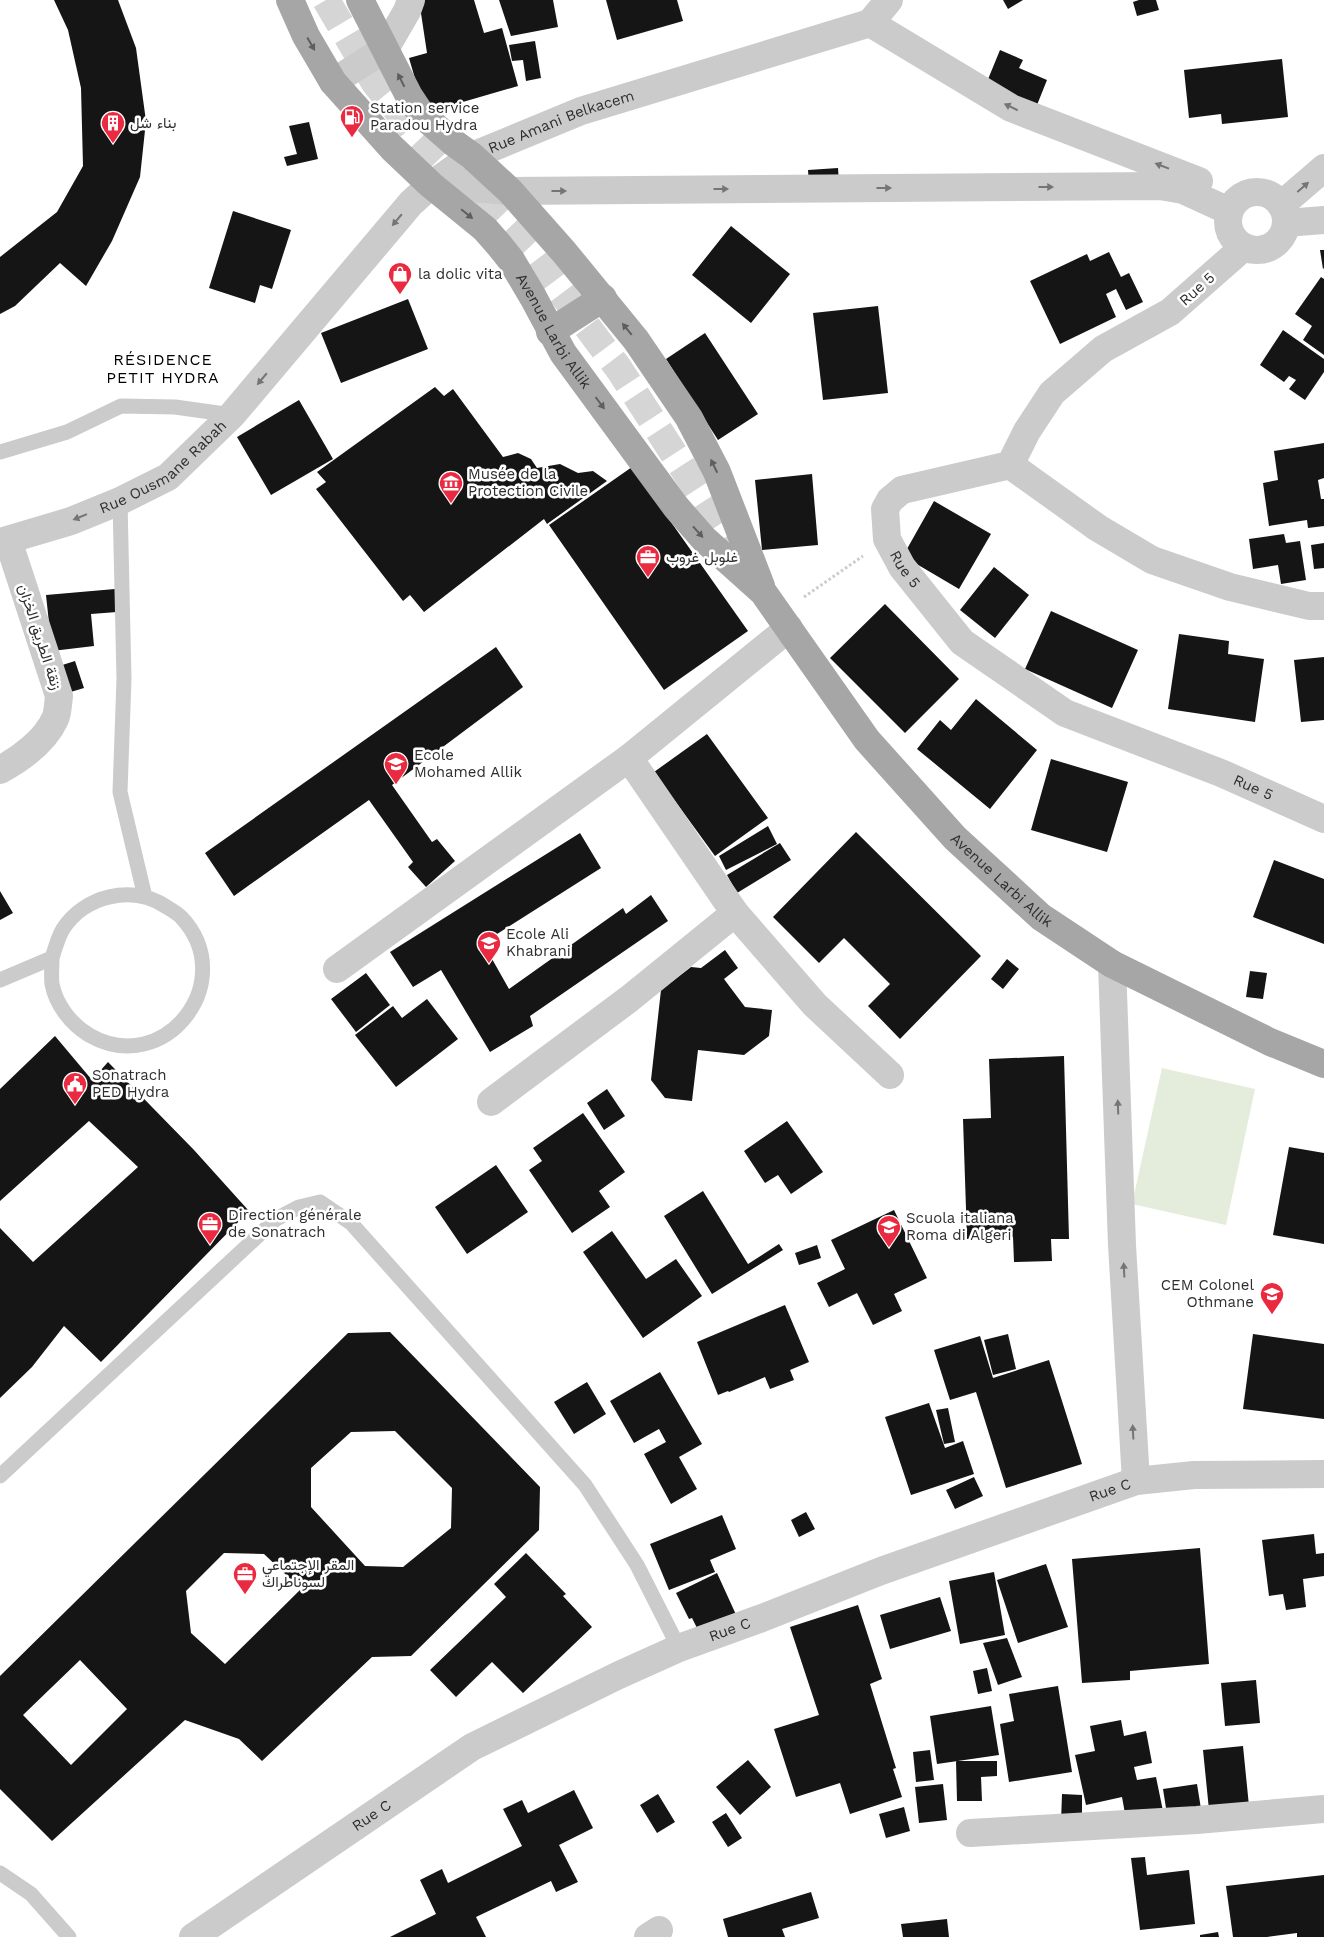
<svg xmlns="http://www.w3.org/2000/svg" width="1324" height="1937" viewBox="0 0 1324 1937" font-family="'Work Sans',Vazirmatn,sans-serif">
<rect width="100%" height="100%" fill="#fff"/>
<!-- green -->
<path fill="#e4ecdb" d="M1162 1068 1255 1089 1226 1225 1132 1204Z"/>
<!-- building -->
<path fill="#151515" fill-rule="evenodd" d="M54 0H118L136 48 146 121 140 177 112 241 86 286 60 263 15 306 0 314V257L57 212 83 166 81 88 68 30Z
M419 0H474L484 33 502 28 518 86 425 113 409 58 427 53Z
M499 0H553L558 27 511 36Z
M606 0H677L683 21 617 40Z
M1003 0H1023L1008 9Z
M1139 0H1156L1159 10 1137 16 1133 2Z
M535 41 541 78 526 81 523 60 512 61 509 45Z
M1000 50 1023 60 1019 68 1047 80 1035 110 984 89Z
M1282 59 1288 117 1222 124 1221 114 1189 118 1184 70Z
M309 122 318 159 287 166 284 157 297 154 289 126Z
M838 168 839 183 809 185 808 170Z
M233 211 291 230 272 289 260 285 255 303 209 288Z
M731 226 790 274 751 323 692 275Z
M1320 250H1324V268L1323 269Z
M1109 252 1121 277 1129 273 1143 302 1126 310 1116 289 1106 294 1116 317 1060 344 1030 281 1087 254 1090 261Z
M1321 277 1324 279V355L1303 340 1312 326 1295 314Z
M408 299 428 349 341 383 321 333Z
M878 306 888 393 823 400 813 313Z
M1283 330 1324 359V372L1305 400 1289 389 1296 380 1289 376 1284 382 1260 365Z
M705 333 758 414 718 440 666 359Z
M435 387 444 396 453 389 503 457 518 453 531 459 537 468 560 464 578 473 593 471 607 481 547 524 544 519 424 612 410 595 403 601 316 489 326 482 317 472Z
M299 400 333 459 271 495 237 437Z
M1324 443V478L1318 480 1321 499H1324V526L1308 528 1307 520 1269 526 1263 483 1278 480 1274 451Z
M632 467 748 631 664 690 549 525Z
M812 474 818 545 762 550 755 480Z
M934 501 991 534 959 589 903 556Z
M1284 534 1286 543 1300 541 1306 580 1281 584 1278 565 1253 569 1249 539Z
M1324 543V568L1314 569 1311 545Z
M994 567 1029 595 995 638 960 610Z
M115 589 117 612 91 614 94 646 52 651 46 595Z
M885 604 959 679 905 733 830 658Z
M1051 611 1138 650 1112 708 1025 669Z
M1179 634 1229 641 1228 654 1264 659 1255 722 1168 709Z
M496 647 523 687 392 785 432 842 437 839 455 861 426 887 408 867 413 862 369 800 234 896 205 853Z
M1324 657V720L1301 722 1294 660Z
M75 661 84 688 64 694 56 667Z
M976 699 1037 750 990 809 917 749 940 720 951 730Z
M707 734 768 818 715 856 654 772Z
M1051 759 1128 782 1107 852 1031 830Z
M768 826 777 844 726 870 719 856Z
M856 832 981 956 900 1039 868 1006 890 984 844 938 819 963 773 917Z
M580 833 601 868 483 943 509 989 623 908 626 914 651 895 668 921 530 1016 533 1026 490 1052 441 970 413 987 390 952Z
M780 843 791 860 737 893 727 875Z
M1274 860 1324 879V944L1253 917Z
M0 891 13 913 0 920Z
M725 950 738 968 724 979 745 1007 772 1010 769 1036 744 1055 698 1050 692 1101 665 1098 651 1080 661 990 691 967 701 968Z
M1007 959 1019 969 1003 989 991 979Z
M1250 971 1267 973 1263 999 1246 997Z
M366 973 390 1005 356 1032 331 999Z
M427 999 458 1039 396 1087 355 1035 393 1006 402 1018Z
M55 1036 92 1080 108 1062 194 1150 249 1211 101 1362 64 1326 32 1367 0 1398V1228L33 1262 138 1167 89 1121 0 1201V1089Z
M1064 1056 1069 1239H1051L1052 1261 1014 1262 1013 1237 967 1239 963 1119 991 1118 989 1059Z
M607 1089 625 1116 604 1130 587 1103Z
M583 1113 625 1172 599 1191 610 1207 572 1233 529 1170 542 1161 533 1148Z
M787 1121 823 1172 791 1194 778 1175 765 1183 744 1151Z
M1289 1147 1324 1153V1244L1273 1235Z
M496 1165 528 1212 467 1254 435 1207Z
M703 1191 748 1264 779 1244 783 1250 712 1294 664 1216Z
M894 1210 927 1278 894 1294 902 1311 873 1325 857 1293 829 1307 817 1283 845 1269 831 1240Z
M612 1231 646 1279 676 1259 702 1296 643 1338 583 1252Z
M817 1245 821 1258 799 1265 795 1253Z
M785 1305 809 1362 790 1370 794 1380 770 1389 765 1377 729 1392 728 1391 718 1395 697 1342Z
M390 1332 540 1487 539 1530 411 1656 372 1657 262 1761 239 1739 185 1720 52 1841 0 1789V1676L348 1333ZM395 1431 452 1488 451 1528 403 1567 365 1566 311 1507V1468L351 1432ZM224 1553 264 1554 301 1589 225 1664 191 1633 186 1591ZM80 1660 127 1709 71 1765 23 1715Z
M1008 1334 1016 1369 993 1375 984 1340Z
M1253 1334 1324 1344V1419L1243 1409Z
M980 1336 993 1378 1049 1360 1082 1464 1006 1488 976 1392 950 1400 934 1350Z
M660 1372 702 1444 679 1457 697 1489 671 1504 644 1454 666 1442 659 1429 634 1443 610 1401Z
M587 1382 606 1414 574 1434 554 1402Z
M929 1403 945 1448 963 1441 974 1474 911 1495 885 1417Z
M948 1408 955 1442 944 1444 936 1410Z
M974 1477 983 1496 955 1509 946 1490Z
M806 1512 815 1529 799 1537 791 1520Z
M722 1515 736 1549 710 1560 715 1572 669 1590 650 1544Z
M1314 1534 1316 1554 1324 1553V1576L1303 1579 1306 1607 1286 1610 1283 1594 1269 1596 1262 1540Z
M1200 1548 1209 1664 1130 1671V1680L1082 1683 1072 1559Z
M526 1553 566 1594 563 1596 592 1627 523 1693 492 1662 456 1697 430 1670 506 1597 494 1584Z
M1046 1564 1068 1627 1018 1643 997 1580Z
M994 1572 1005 1635 960 1644 949 1581Z
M717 1573 738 1619 701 1636 692 1618 689 1619 676 1593Z
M940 1597 951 1631 890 1649 880 1615Z
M858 1605 882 1679 870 1684 896 1768 893 1769 902 1797 850 1814 840 1783 796 1797 774 1729 819 1715 790 1627Z
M1007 1638 1022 1677 998 1685 983 1643Z
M987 1668 992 1691 978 1694 973 1671Z
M1256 1680 1260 1723 1225 1726 1221 1683Z
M1058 1686 1072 1772 1009 1782 1000 1724 1014 1721 1009 1694Z
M991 1706 999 1755 937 1764 930 1716Z
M1121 1720 1124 1736 1146 1731 1152 1763 1134 1767 1137 1780 1156 1777 1163 1811 1126 1819 1122 1797 1086 1805 1075 1755 1095 1751 1090 1726Z
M1243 1746 1249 1806 1209 1810 1203 1750Z
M930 1750 934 1780 916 1782 913 1752Z
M748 1760 771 1787 740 1815 716 1787Z
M956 1761H997V1776L981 1777 982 1801H957Z
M943 1784 947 1820 919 1823 915 1787Z
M1197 1784 1202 1815 1168 1821 1163 1789Z
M574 1790 593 1828 559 1845 578 1882 556 1892 551 1881 476 1917 486 1937H390L436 1914 420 1880 442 1869 448 1883 522 1846 503 1809 522 1800 528 1813Z
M658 1794 675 1822 657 1833 640 1805Z
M1062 1794 1082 1795V1823L1061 1822Z
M904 1807 910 1831 886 1838 879 1814Z
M726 1813 742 1838 728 1847 712 1822Z
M1145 1857 1147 1875 1189 1870 1195 1924 1140 1930 1131 1858Z
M1324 1875V1937H1297V1933L1267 1937H1233L1226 1886Z
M811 1892 819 1918 782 1929 785 1937H728L723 1919Z
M947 1919 949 1937H903L901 1924Z
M1218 1932 1219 1937H1200V1935Z"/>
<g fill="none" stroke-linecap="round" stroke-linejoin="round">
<!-- primary-tunnel -->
<path stroke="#d5d5d5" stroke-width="28" stroke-dasharray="28 14" stroke-linecap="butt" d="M326 0 375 83 420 138 534 256 619 369 746 565"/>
<!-- path -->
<path stroke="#cbcbcb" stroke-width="3" stroke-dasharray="2.5 2.5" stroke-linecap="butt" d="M804 597 863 556"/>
<!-- lane -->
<path stroke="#cbcbcb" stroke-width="15" d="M0 452 67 432 121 406 175 407 232 415
M120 501 124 679 120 792 145 897
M0 980 52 958C55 949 58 937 63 929 84 896 132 884 165 906 170 909 177 913 181 917 241 980 165 1079 89 1035 71 1024 56 1005 52 984 51 976 52 966 52 958
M0 1476 276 1219 299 1207 320 1202 351 1223 585 1485 637 1565 679 1648
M0 1873 31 1894 69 1937"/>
<!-- street -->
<g stroke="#cbcbcb" stroke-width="28">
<path d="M870 23 1011 108 1199 181"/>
<path d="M333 82 385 49 407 11 411 0"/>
<path d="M431 185 510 191 1160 186 1183 190 1229 211"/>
<circle cx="1257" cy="221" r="29"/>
<path d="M1281 205 1324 168"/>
<path d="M1286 223 1324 220"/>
<path id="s1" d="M1244 247 1170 312 1103 349 1052 393 1027 431 1010 465 902 490 890 500 885 509 887 539 902 567 962 642 1065 713 1221 773 1324 819"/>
<path d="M1010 465 1098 528 1152 560 1230 587 1309 606H1324"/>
<path id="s2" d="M0 542 71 521 120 501 168 477 232 415 411 203 431 185 472 156 581 111 870 23 889 0"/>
<path d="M629 758 735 913 815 1005 890 1075"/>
<path d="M0 770C20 759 45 741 55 719 58 713 58 703 59 696L8 540"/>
<path d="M1112 964 1122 1245 1136 1481"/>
<path d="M337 969 629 758 789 628"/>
<path d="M491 1102 629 999 735 913"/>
<path d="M970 1833 1197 1820 1324 1809"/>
<path id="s3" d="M193 1937 472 1747 619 1675 679 1648 762 1618 881 1571 1136 1481 1194 1475 1324 1474"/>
<path d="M648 1937 659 1930"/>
</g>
<!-- primary -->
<g stroke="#a6a6a6" stroke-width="28">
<path id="s4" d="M290 0 306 36 333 82 392 148 431 185 485 229 499 245 511 260 533 297 563 353 676 507 704 539 763 592 867 740 955 838 1041 917 1112 964 1270 1042 1324 1064"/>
<path d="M360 0 409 96 421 114 454 143 472 156 510 191 564 252 636 340 689 418 717 472 761 586"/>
<path d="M550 332 603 298"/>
</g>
</g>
<!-- one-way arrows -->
<defs><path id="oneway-solid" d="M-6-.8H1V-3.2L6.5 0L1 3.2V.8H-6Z" transform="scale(1.25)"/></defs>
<g fill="#5e5e5e">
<use href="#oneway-solid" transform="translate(311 44) rotate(60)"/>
<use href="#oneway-solid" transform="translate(401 80) rotate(-117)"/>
<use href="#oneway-solid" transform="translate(467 214) rotate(39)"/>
<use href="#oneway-solid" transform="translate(627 329) rotate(-129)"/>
<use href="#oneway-solid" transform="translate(600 403) rotate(53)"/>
<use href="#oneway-solid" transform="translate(714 466) rotate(-116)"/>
<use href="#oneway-solid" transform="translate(698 532) rotate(48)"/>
</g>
<g fill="#757575">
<use href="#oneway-solid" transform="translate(1011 107) rotate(-154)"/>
<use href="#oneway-solid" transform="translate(1162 166) rotate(-159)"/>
<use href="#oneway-solid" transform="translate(1046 187)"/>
<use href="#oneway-solid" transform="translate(1303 187) rotate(-41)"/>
<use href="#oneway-solid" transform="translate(884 188)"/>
<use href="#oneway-solid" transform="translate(721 189)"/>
<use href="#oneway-solid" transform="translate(559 191)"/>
<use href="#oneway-solid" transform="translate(397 220) rotate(130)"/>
<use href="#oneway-solid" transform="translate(262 379) rotate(130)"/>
<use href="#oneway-solid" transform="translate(80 517) rotate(158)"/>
<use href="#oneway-solid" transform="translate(1118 1107) rotate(-92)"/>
<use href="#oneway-solid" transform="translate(1124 1270) rotate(-93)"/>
<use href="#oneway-solid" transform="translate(1133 1432) rotate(-93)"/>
</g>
<!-- icons -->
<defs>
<g id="fuel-pin" transform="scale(1.25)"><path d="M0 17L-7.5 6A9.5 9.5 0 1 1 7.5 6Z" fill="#ea2a40" stroke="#fff"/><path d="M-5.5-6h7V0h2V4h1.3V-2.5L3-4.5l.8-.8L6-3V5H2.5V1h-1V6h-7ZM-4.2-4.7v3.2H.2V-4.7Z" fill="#fff"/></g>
<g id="building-pin" transform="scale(1.25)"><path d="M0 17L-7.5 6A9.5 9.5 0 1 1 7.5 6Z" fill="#ea2a40" stroke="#fff"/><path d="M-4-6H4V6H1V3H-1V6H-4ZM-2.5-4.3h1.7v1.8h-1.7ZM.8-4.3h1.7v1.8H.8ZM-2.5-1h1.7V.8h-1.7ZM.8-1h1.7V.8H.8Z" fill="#fff"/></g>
<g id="shop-pin" transform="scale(1.25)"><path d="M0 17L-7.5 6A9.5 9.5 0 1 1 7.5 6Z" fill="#ea2a40" stroke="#fff"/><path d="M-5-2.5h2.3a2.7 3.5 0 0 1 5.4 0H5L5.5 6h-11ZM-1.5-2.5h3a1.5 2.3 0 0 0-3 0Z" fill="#fff"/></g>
<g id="museum-pin" transform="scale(1.25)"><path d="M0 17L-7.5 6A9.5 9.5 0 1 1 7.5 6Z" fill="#ea2a40" stroke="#fff"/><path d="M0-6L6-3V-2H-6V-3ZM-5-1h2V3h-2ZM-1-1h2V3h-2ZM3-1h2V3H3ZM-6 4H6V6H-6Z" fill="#fff"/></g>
<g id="office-pin" transform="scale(1.25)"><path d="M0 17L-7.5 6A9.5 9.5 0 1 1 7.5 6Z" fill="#ea2a40" stroke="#fff"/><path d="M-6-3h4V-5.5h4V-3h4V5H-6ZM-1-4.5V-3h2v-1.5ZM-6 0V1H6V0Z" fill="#fff"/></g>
<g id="school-pin" transform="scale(1.25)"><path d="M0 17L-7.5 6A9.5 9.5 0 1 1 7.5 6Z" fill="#ea2a40" stroke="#fff"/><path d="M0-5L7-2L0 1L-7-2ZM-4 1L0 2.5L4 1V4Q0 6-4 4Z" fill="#fff"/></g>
<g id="civic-pin" transform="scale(1.25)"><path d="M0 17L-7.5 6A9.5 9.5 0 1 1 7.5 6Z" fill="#ea2a40" stroke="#fff"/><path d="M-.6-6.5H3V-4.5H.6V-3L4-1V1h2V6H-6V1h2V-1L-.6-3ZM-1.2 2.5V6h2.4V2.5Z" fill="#fff"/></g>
</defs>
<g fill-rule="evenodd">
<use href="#fuel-pin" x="352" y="117"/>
<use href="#building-pin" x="113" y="123"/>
<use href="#shop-pin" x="400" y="274"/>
<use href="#museum-pin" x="451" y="483"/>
<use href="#office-pin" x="648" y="557"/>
<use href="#school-pin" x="396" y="764"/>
<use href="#school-pin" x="489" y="943"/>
<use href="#civic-pin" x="75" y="1084"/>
<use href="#office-pin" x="210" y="1224"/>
<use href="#school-pin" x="889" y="1227"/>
<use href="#school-pin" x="1272" y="1294"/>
<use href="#office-pin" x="245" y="1574"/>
</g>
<g text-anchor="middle" stroke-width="5" stroke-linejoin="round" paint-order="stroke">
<!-- poi labels -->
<g font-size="15" fill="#2e2e2e" stroke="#fff" text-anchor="start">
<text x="370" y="113">Station service<tspan x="370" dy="17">Paradou Hydra</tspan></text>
<text x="130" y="128">بناء شل</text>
<text x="418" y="279">la dolic vita</text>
<text x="468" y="479">Musée de la<tspan x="468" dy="17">Protection Civile</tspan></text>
<text x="666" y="562">غلوبل غروب</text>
<text x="414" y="760">Ecole<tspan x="414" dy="17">Mohamed Allik</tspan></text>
<text x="506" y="939">Ecole Ali<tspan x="506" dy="17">Khabrani</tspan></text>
<text x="92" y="1080">Sonatrach<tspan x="92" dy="17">PED Hydra</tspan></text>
<text x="228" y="1220">Direction générale<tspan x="228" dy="17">de Sonatrach</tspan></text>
<text x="906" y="1223">Scuola italiana<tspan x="906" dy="17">Roma di Algeri</tspan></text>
<text x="1254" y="1290" text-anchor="end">CEM Colonel<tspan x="1254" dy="17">Othmane</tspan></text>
<text x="262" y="1570">المقر الإجتماعي<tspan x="262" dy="17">لسوناطراك</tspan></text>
</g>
<!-- street labels -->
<g font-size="15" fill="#2e2e2e" stroke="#fff">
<text dy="5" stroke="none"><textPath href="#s2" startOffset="720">Rue Amani Belkacem</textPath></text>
<text transform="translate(1197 289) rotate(-42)" y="5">Rue 5</text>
<text dy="5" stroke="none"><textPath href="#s4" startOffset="428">Avenue Larbi Allik</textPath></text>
<text dy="5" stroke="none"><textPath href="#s2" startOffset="182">Rue Ousmane Rabah</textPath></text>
<text dy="5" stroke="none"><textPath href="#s1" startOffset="528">Rue 5</textPath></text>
<text transform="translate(40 637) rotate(72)" y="5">زنقة الطريق الخزان</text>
<text dy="5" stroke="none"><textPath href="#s1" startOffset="948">Rue 5</textPath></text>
<text dy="5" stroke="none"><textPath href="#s4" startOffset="1140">Avenue Larbi Allik</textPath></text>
<text dy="5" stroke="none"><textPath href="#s3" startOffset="1026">Rue C</textPath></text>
<text dy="5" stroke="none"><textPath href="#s3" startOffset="621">Rue C</textPath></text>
<text dy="5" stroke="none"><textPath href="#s3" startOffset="216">Rue C</textPath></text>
</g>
<!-- neighbourhood labels -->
<g font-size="16" letter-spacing="1" fill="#000" stroke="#fff">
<text x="163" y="365">RÉSIDENCE<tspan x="163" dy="18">PETIT HYDRA</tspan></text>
</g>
</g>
</svg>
